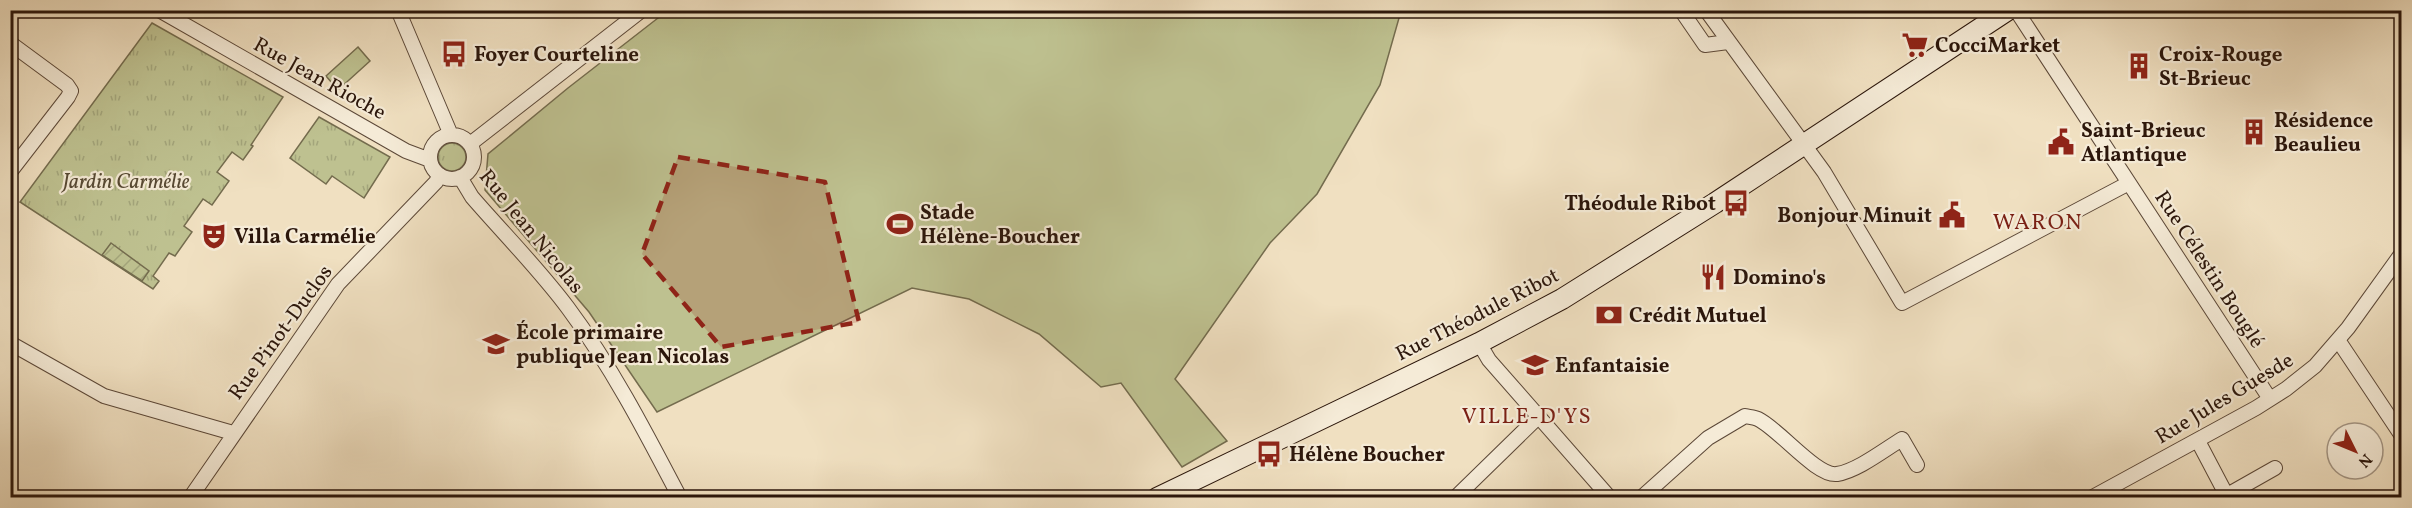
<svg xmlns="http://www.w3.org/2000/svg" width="2412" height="508" viewBox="0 0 2412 508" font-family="Vollkorn,serif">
<defs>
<pattern id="grass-tufts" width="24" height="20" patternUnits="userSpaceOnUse" patternTransform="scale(1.5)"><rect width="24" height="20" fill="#bec190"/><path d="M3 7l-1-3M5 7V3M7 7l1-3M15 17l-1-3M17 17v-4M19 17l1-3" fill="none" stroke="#a3a57b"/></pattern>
<pattern id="garden-furrows" width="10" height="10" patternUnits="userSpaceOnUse" patternTransform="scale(1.5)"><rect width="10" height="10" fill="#bec190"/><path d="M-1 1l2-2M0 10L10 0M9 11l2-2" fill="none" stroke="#a3a57b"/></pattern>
</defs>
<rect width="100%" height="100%" fill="#f0e0c1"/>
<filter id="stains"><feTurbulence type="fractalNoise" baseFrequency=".00333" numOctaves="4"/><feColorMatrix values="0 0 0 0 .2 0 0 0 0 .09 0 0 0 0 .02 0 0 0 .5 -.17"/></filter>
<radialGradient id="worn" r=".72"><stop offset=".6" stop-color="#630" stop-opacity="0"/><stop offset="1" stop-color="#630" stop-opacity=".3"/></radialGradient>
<!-- grass -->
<path fill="url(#grass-tufts)" stroke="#746c4e" stroke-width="1.5" d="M152 23 283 97 251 145 253 146 243 160 232 152 217 172 229 181 212 205 203 199 184 226 192 232 175 256 169 253 153 276 159 281 153 289 20 202Z
M319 117 390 157 364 198 332 176 326 184 290 158Z
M438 157a14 14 0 1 1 28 0a14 14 0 1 1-28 0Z"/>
<!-- garden -->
<path fill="url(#garden-furrows)" stroke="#746c4e" stroke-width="1.5" d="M111 243 149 271 142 281 102 255Z"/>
<!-- pitch -->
<path fill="#bec190" stroke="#746c4e" stroke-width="1.5" d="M667 11V10L1401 11 1380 85 1317 194 1270 243 1175 379 1227 441 1182 467 1121 383 1101 387 1039 334 969 299 912 288 657 412 589 312 485 190 488 154 568 88Z
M358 47 370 61 338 90 326 76Z"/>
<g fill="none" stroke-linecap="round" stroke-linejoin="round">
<!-- street casing -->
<g stroke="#5c4838" stroke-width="16">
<path id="street" d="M159 10 406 151 430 160
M398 10 451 135
M1681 10 1705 45 1728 42
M1706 10 1824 172 1902 303 2129 183
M2016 10 2270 399
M10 43 67 85 71 91 68 97 10 172
M430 157a22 22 0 1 1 44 0a22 22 0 1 1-44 0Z
M470 144 642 10
M460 177 472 197C504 234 539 269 568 308 612 367 646 433 680 498
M2338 340 2402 436
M10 343 104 396 233 433
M1479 343 1489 360 1610 498
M2198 441 2228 498
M190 498 338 284 436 182 440 175
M1455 498 1538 417
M1641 498 1708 438 1745 416C1749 417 1754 417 1758 419 1779 429 1817 477 1837 474 1857 471 1884 450 1902 439L1917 465
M2091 498 2256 408 2286 389 2315 366 2348 328 2402 253
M2222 498 2275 468"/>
</g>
<!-- secondary casing -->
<g stroke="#2b160b" stroke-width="22">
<path id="secondary" d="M1157 498 1479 343 1562 299 1715 203 2008 10"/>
</g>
<!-- street -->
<use href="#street" stroke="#f5ebd7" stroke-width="14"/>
<!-- secondary -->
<use href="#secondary" stroke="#f5ebd7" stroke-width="20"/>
</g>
<!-- marked area -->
<path fill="#8f2418" fill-opacity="0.2" stroke="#8f2418" stroke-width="4.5" stroke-dasharray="12 8" stroke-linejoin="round" d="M678 157 825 182 859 322 721 347 642 254Z"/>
<!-- icons -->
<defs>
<g id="supermarket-bare" transform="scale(2.07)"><path d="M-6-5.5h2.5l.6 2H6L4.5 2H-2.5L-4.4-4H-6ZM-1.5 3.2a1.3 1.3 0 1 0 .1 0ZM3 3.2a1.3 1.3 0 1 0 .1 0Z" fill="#8f2418" stroke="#f5ebd7" stroke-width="2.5" paint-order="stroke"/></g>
<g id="bus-bare" transform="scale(2.07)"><path d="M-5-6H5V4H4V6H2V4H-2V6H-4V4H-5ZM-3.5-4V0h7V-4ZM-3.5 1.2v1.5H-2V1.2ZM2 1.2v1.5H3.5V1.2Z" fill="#8f2418" stroke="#f5ebd7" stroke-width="2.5" paint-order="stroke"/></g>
<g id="building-bare" transform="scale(2.07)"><path d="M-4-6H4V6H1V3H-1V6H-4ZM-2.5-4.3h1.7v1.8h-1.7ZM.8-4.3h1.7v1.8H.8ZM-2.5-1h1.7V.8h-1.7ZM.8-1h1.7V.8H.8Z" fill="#8f2418" stroke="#f5ebd7" stroke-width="2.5" paint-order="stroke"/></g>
<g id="civic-bare" transform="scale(2.07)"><path d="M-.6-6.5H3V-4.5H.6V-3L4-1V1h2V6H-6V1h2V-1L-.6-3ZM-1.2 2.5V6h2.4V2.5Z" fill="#8f2418" stroke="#f5ebd7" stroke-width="2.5" paint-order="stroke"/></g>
<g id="stadium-bare" transform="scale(2.07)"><path d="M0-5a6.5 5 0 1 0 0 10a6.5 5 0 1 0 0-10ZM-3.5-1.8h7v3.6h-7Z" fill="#8f2418" stroke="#f5ebd7" stroke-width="2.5" paint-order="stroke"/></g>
<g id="theatre-bare" transform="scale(2.07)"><path d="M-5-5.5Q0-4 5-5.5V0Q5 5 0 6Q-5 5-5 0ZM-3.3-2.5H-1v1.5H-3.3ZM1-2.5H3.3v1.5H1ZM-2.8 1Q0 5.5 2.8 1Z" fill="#8f2418" stroke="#f5ebd7" stroke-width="2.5" paint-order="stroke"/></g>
<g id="restaurant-bare" transform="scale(2.07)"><path d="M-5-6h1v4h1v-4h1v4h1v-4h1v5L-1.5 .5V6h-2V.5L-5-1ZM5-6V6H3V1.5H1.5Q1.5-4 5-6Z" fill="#8f2418" stroke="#f5ebd7" stroke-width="2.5" paint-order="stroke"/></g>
<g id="bank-bare" transform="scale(2.07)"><path d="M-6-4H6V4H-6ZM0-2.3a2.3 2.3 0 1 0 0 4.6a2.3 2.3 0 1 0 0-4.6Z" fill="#8f2418" stroke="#f5ebd7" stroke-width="2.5" paint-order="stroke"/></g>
<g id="school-bare" transform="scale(2.07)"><path d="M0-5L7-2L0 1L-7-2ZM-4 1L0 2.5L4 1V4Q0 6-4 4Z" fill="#8f2418" stroke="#f5ebd7" stroke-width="2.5" paint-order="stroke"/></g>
</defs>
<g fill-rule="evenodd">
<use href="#supermarket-bare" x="1915" y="45"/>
<use href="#bus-bare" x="454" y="54"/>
<use href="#building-bare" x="2139" y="66"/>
<use href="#building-bare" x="2254" y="132"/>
<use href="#civic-bare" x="2061" y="142"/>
<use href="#bus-bare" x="1736" y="203"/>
<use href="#civic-bare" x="1952" y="215"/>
<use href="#stadium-bare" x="900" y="224"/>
<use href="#theatre-bare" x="214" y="236"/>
<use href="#restaurant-bare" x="1713" y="277"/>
<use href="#bank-bare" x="1609" y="315"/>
<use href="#school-bare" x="496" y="344"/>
<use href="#school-bare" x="1535" y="365"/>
<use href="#bus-bare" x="1269" y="454"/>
</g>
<g text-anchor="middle" stroke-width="4.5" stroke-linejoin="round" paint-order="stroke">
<!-- poi labels -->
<g font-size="21" font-weight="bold" fill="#2b160b" stroke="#f5ebd7" text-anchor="start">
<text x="1935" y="52">CocciMarket</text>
<text x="474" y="61">Foyer Courteline</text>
<text x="2159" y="61">Croix-Rouge<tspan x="2159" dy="24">St-Brieuc</tspan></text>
<text x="2274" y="127">Résidence<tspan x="2274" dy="24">Beaulieu</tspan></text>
<text x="2081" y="137">Saint-Brieuc<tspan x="2081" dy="24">Atlantique</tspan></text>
<text x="1716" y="210" text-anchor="end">Théodule Ribot</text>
<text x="920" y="219">Stade<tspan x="920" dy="24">Hélène-Boucher</tspan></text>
<text x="1932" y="222" text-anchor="end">Bonjour Minuit</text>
<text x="234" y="243">Villa Carmélie</text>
<text x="1733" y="284">Domino's</text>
<text x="1629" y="322">Crédit Mutuel</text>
<text x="516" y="339">École primaire<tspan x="516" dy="24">publique Jean Nicolas</tspan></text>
<text x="1555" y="372">Enfantaisie</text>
<text x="1289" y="461">Hélène Boucher</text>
</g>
<!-- street labels -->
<g font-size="21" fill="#2b160b" stroke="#f5ebd7">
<text transform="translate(320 78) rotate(29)" y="7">Rue Jean Rioche</text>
<text transform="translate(532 231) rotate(51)" y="7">Rue Jean Nicolas</text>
<text transform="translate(2210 269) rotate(57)" y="7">Rue Célestin Bouglé</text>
<text transform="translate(1477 314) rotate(-27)" y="7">Rue Théodule Ribot</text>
<text transform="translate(280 332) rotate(-54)" y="7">Rue Pinot-Duclos</text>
<text transform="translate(2224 398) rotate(-31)" y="7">Rue Jules Guesde</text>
</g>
<!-- park labels -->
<g font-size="21" font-style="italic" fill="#574933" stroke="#f5ebd7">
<text x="126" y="188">Jardin Carmélie</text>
</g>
<!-- neighbourhood labels -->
<g font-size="22" letter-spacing="1.5" fill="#7a1f14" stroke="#f5ebd7">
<text x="2038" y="229">WARON</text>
<text x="1527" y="423">VILLE-D'YS</text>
</g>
</g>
<!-- margin -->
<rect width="2412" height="508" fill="none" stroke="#f0e0c1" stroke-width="36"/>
<rect x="12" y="12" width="2388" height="484" fill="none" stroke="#2b160b" stroke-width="3"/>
<rect x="18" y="18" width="2376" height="472" fill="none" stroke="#2b160b" stroke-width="1.5"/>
<!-- north arrow -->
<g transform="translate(2355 451) rotate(133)"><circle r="28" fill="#f5ebd7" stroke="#a49685" stroke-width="1.5"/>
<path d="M0-4.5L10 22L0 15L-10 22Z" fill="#8f2418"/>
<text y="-9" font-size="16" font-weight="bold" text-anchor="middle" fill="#2b160b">N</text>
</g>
<rect width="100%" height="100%" filter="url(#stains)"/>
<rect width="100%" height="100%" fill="url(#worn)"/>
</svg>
